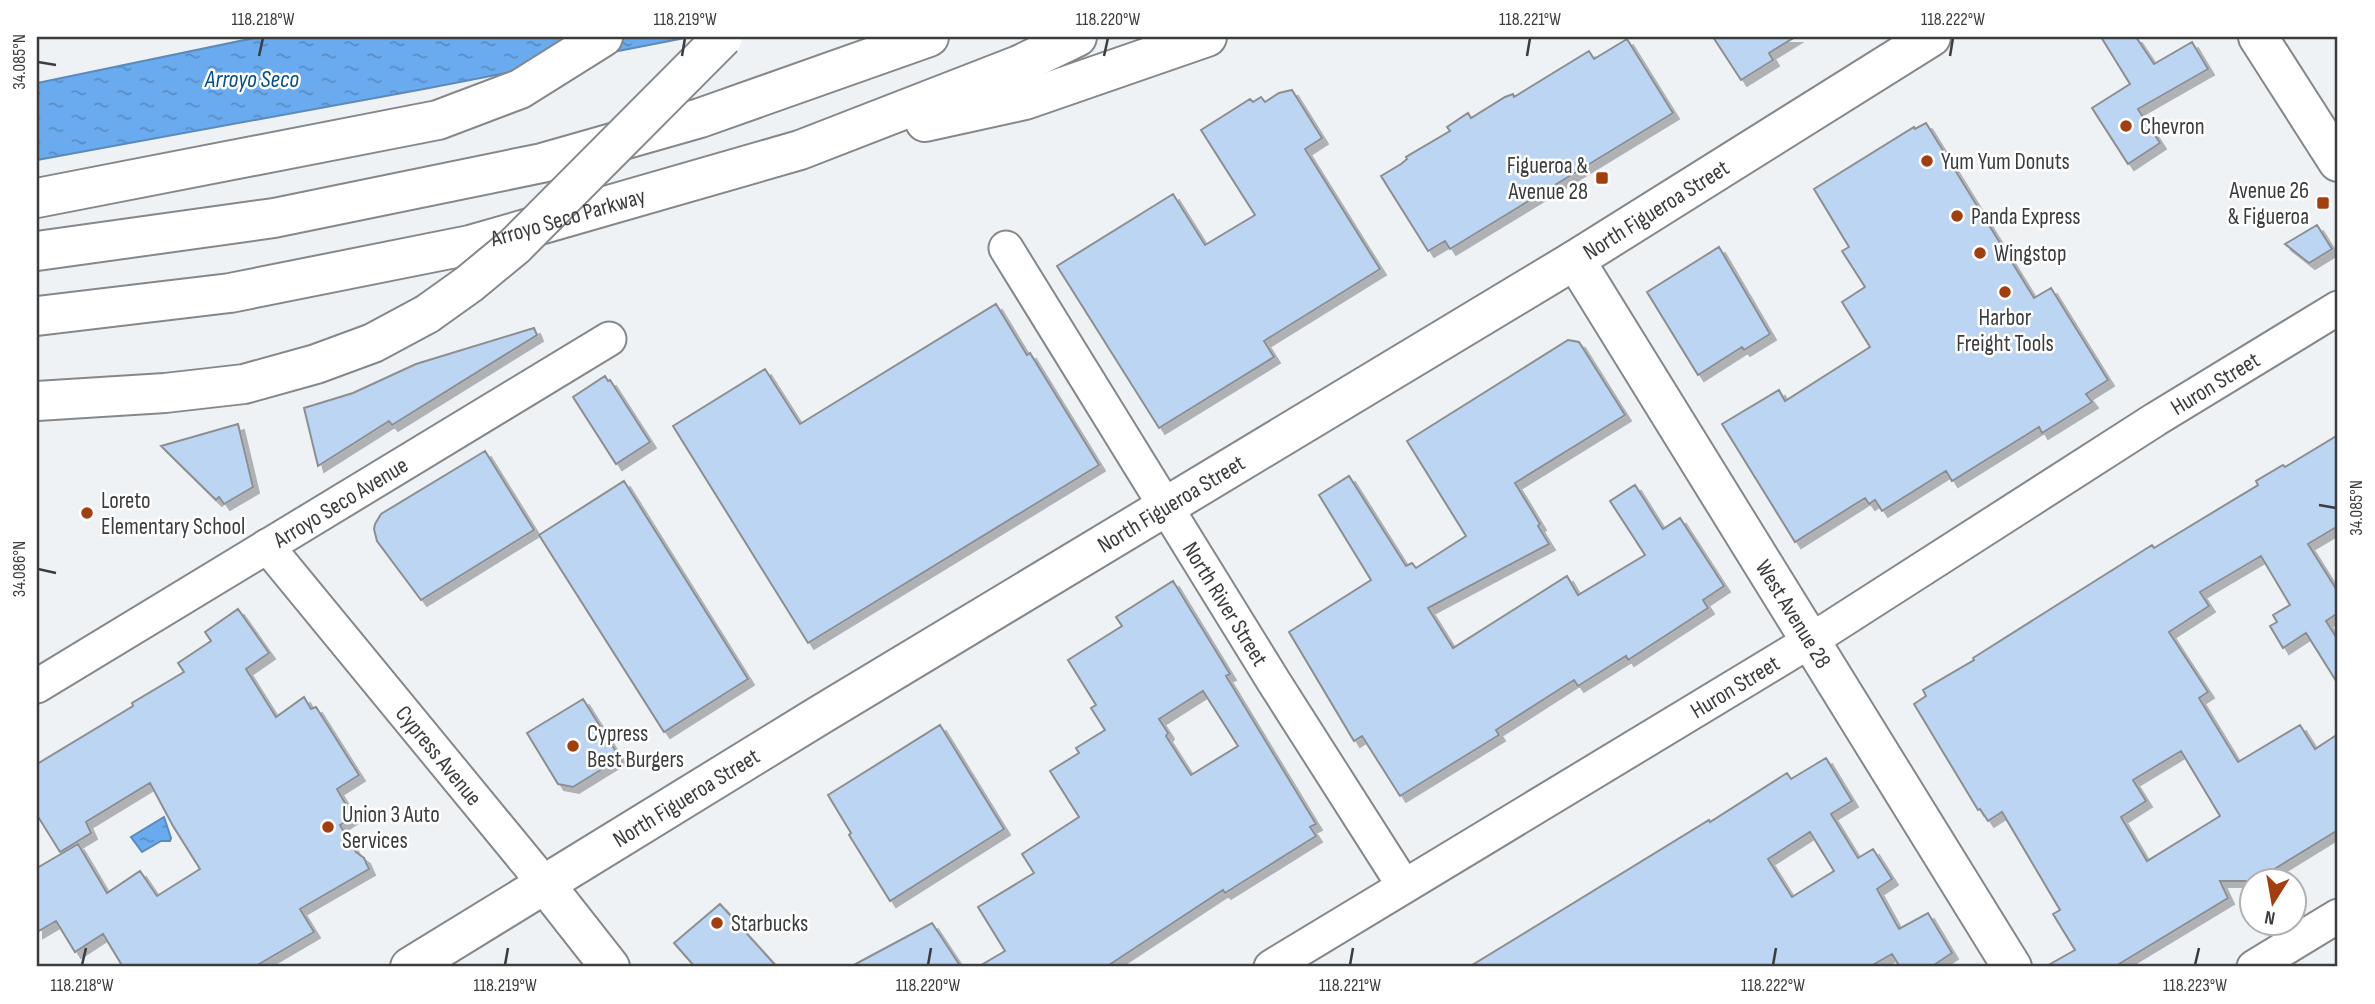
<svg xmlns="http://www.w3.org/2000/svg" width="2375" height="1004" viewBox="0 0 2375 1004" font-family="'Sofia Sans Condensed',sans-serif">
<defs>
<pattern id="water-ripples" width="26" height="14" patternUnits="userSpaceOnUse" patternTransform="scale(1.75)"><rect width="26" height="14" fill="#6aabf0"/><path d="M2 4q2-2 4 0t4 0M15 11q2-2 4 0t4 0" fill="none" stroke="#588cc4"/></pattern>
<filter id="shadow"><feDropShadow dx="6" dy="6" stdDeviation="0" flood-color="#0004"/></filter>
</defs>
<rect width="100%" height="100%" fill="#eff2f5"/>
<!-- water -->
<path fill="url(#water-ripples)" stroke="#5c8aba" stroke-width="2" d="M259 37H690L424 89 37 160V83Z
M164 817 171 838 170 841H161L142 852 131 837Z"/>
<!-- building -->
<path fill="#bbd5f2" stroke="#8c8f92" stroke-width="2" fill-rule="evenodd" filter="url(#shadow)" d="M1713 37H1795L1769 53 1773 60 1741 80Z
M2101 37H2136L2154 64 2192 42 2208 69 2138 109 2160 143 2128 164 2092 108 2130 84Z
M1627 39 1673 113 1450 249 1445 241 1428 251 1381 176 1401 164 1407 159 1406 157 1450 131 1447 127 1468 113 1471 118 1505 97 1513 94 1514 97 1589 51 1594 59Z
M1292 90 1322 138 1305 149 1380 269 1264 341 1274 357 1159 428 1057 266 1173 194 1205 245 1255 215 1201 130 1250 99 1253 102 1261 97 1265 102 1279 93Z
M1926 123 2034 298 2051 288 2108 380 2086 394 2092 402 2042 433 2039 427 1952 481 1946 471 1882 511 1875 500 1869 504 1865 498 1795 542 1722 424 1779 390 1785 401 1870 347 1842 302 1865 287 1842 251 1849 247 1814 189 1914 127 1915 129Z
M2317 225 2332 249 2309 263 2285 244Z
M1719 247 1770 334 1744 350 1742 347 1698 375 1647 292Z
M996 304 1027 355 1030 353 1099 465 808 643 673 426 765 369 800 424Z
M534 328 537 335 392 425 389 421 318 466 304 408 353 393 416 364Z
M1568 340 1579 342 1625 415 1515 483 1540 524 1538 526 1549 544 1428 608 1453 648 1567 576 1578 595 1645 555 1610 501 1635 485 1663 529 1680 518 1724 586 1703 600 1708 608 1628 660 1626 656 1578 686 1574 680 1496 730 1499 735 1400 796 1362 736 1354 741 1289 632 1371 580 1319 495 1349 476 1406 566 1412 563 1416 568 1466 536 1407 441Z
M605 376 608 381 610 380 650 442 616 464 573 397Z
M238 424 253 487 224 504 219 497 216 500 161 446Z
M2338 435V526L2308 544 2338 592V613L2326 621 2338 640V684L2306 633 2283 648 2270 626 2277 622 2273 615 2290 605 2261 556 2200 592 2209 606 2169 632 2208 692 2199 698 2238 762 2300 725 2315 749 2338 734V830L2255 881H2220L2228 898 2114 967H2045L2075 950 2053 914 2060 910 2002 812 1988 821 1980 809 1978 810 1914 704 1926 696 1923 690 1974 660 1973 658 2152 545 2154 548 2258 485 2256 481 2283 465 2285 467ZM2181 751 2220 816 2147 861 2121 817 2146 801 2133 780Z
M485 451 534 530 421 600 377 541 374 529 375 524 381 514Z
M624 481 748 679 664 732 539 535Z
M1173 581 1230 674 1226 676 1316 824 1310 827 1316 836 1225 893 1223 890 1106 967H978L1005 951 978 907 1034 873 1022 854 1079 817 1050 771 1079 753 1076 748 1105 730 1091 708 1096 705 1068 660 1122 626 1116 617ZM1203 691 1238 746 1191 775 1166 736 1168 733 1159 719Z
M238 609 269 653 246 669 276 717 304 697 311 709 316 707 359 775 337 789 353 817 340 825 356 852 364 858 369 869 300 909 314 932 254 967H123L103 934 75 952 56 921 37 932V868L78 844 107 893 140 871 157 896 200 869 173 826 150 783 86 822 91 833 60 852 37 815V764L133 706 132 703 184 672 178 663 211 641 205 632Z
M583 699 620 758 573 787 558 784 527 733Z
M940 725 1004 829 890 901 849 835 851 833 828 795Z
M1826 758 1852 801 1831 814 1858 858 1873 849 1892 879 1877 889 1899 929 1928 913 1952 953 1931 967H1900L1892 954 1869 967H1469L1709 820 1710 822 1787 773 1791 779ZM1810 832 1834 871 1792 897 1768 859Z
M720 904 777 967H695L674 943Z
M932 923 961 967H850Z"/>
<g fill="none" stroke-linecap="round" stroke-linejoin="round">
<!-- street casing -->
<g stroke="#85888b" stroke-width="37">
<g id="street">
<path id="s1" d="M1006 248 1274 682 1404 886"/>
<path id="s2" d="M267 546 544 883"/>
<path id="s3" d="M37 686 609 339"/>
<path id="s4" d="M1271 967 1810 641 2156 419 2338 308"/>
<path d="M2254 967 2338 916"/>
</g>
</g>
<!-- secondary casing -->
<g stroke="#85888b" stroke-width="42">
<g id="secondary">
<path id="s5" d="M1575 260 2012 967"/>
<path d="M544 883 610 967"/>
<path id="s6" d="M410 967 820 715 1575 260 1931 37"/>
</g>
</g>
<!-- primary casing -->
<g stroke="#85888b" stroke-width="42">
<path id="primary" d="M2258 37 2338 162"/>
</g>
<!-- highway casing -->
<g stroke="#85888b" stroke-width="42">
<g id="highway">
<path d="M925 122 1025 100 1207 37"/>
<path d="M37 198 438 120 520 89 603 37"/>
<path d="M37 251 274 218 542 163 700 118 929 37"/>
<path id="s7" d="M37 316 230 293 470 245 800 150 1019 65 1077 37"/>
<path d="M37 401 165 393 244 384 316 364 373 343 427 314"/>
</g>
</g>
<!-- street -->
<use href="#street" stroke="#fff" stroke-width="33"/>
<!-- secondary -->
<use href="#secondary" stroke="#fff" stroke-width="38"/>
<!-- primary -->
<use href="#primary" stroke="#fff" stroke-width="38"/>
<!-- highway -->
<use href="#highway" stroke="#fff" stroke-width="38"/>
<!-- highway-bridge casing -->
<g stroke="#85888b" stroke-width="42" stroke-linecap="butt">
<path id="highway-bridge" d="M427 314 469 284 515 246 723 37"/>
</g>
<!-- highway-bridge -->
<use href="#highway-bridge" stroke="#fff" stroke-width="38"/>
</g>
<!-- ticks -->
<path fill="none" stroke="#3b3c3d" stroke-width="2.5" d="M259 56 263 38M682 56 685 38M1104 56 1108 38M1527 56 1530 38M1950 56 1953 38M38 62 56 65M2319 505 2336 508M38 569 56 573M82 965 86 948M505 965 508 948M928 965 931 948M1350 965 1353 948M1773 965 1776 948M2195 965 2199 948"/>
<!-- markers -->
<g fill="#a33e0e" stroke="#fff" stroke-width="2.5">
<circle cx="2126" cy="126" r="7"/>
<circle cx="1927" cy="161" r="7"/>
<rect x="1595" y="171" width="14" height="14" rx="3.5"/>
<rect x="2316" y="196" width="14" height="14" rx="3.5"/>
<circle cx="1957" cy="216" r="7"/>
<circle cx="1980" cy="253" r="7"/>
<circle cx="2005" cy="292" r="7"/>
<circle cx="87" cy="513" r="7"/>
<circle cx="573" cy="746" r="7"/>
<circle cx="328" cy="827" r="7"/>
<circle cx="717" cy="923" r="7"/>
</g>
<g text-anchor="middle" stroke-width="5" stroke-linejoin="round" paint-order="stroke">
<!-- poi labels -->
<g font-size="23" fill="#3b3c3d" stroke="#fff" text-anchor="start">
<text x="2140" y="134">Chevron</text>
<text x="1941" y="169">Yum Yum Donuts</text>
<text x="1588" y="173" text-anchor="end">Figueroa &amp;<tspan x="1588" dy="26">Avenue 28</tspan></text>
<text x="2309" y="198" text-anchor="end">Avenue 26<tspan x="2309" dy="26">&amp; Figueroa</tspan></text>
<text x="1971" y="224">Panda Express</text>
<text x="1994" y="261">Wingstop</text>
<text x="2005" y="325" text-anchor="middle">Harbor<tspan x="2005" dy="26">Freight Tools</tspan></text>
<text x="101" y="508">Loreto<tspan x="101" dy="26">Elementary School</tspan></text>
<text x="587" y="741">Cypress<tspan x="587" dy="26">Best Burgers</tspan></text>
<text x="342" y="822">Union 3 Auto<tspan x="342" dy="26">Services</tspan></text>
<text x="731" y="931">Starbucks</text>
</g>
<!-- street labels -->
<g font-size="23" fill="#3b3c3d" stroke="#fff">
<text dy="8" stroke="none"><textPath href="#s6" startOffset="1458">North Figueroa Street</textPath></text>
<text dy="8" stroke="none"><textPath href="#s7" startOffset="541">Arroyo Seco Parkway</textPath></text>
<text dy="8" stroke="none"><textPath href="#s4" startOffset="1110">Huron Street</textPath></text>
<text dy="8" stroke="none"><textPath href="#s3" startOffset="355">Arroyo Seco Avenue</textPath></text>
<text dy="8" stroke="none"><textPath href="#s6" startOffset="891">North Figueroa Street</textPath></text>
<text dy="8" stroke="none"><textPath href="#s1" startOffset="418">North River Street</textPath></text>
<text dy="8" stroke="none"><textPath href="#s5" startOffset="416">West Avenue 28</textPath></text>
<text dy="8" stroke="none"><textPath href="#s4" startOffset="542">Huron Street</textPath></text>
<text dy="8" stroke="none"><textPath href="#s2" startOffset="271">Cypress Avenue</textPath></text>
<text dy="8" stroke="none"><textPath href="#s6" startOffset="324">North Figueroa Street</textPath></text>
</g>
<!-- water labels -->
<g font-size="24" font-style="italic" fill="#034d8b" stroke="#fff">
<text x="252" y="87">Arroyo Seco</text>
</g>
</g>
<!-- border -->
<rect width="2375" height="1004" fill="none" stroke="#ffffff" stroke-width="77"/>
<!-- north arrow -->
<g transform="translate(2273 902) rotate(191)"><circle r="33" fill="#ffffff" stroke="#b1b1b1" stroke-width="2"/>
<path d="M0-5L12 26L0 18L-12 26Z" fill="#a33e0e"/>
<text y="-10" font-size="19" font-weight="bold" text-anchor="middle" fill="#3b3c3d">N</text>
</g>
<rect x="38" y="38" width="2298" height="927" fill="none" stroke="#3b3c3d" stroke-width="2.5"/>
<g font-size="18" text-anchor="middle" fill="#3b3c3d">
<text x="263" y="25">118.218°W</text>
<text x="685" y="25">118.219°W</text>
<text x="1108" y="25">118.220°W</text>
<text x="1530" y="25">118.221°W</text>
<text x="1953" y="25">118.222°W</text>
<text transform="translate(19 62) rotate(-90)" y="6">34.085°N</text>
<text transform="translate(2356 508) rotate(-90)" y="6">34.085°N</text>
<text transform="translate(19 569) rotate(-90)" y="6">34.086°N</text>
<text x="82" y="991">118.218°W</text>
<text x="505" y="991">118.219°W</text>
<text x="928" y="991">118.220°W</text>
<text x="1350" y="991">118.221°W</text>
<text x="1773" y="991">118.222°W</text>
<text x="2195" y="991">118.223°W</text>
</g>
</svg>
